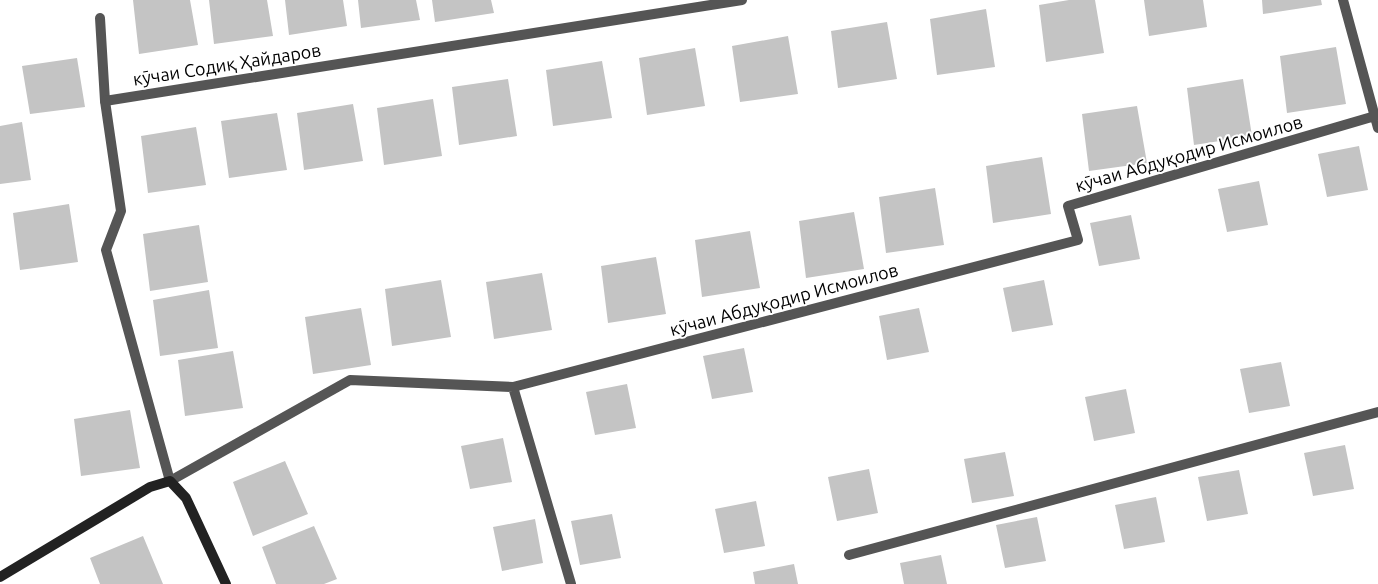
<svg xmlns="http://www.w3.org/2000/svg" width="1378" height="584" viewBox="0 0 1378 584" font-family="Ubuntu,sans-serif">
<rect width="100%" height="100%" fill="#fff"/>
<!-- building -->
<path fill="#c4c4c4" d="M133 0H190L198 45 139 54Z
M209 0H267L273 36 214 44Z
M285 0H343L347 26 289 35Z
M358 0H416L420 20 361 28Z
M432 0H491L494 13 435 22Z
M1069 0H1095L1104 53 1046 62 1039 5Z
M1144 0H1203L1207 27 1149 36Z
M1262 0H1321L1322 5 1263 14Z
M986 9 995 67 937 75 930 19Z
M887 22 897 79 838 88 831 31Z
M788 36 798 94 740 102 732 46Z
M1336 47 1346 104 1287 113 1280 56Z
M695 48 705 106 647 115 639 58Z
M77 58 85 107 30 114 22 66Z
M602 61 612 118 553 126 546 70Z
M508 79 517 136 459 145 452 87Z
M1243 79 1252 136 1194 145 1187 88Z
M433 99 442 156 384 165 377 108Z
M353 104 363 161 304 170 297 113Z
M1137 106 1147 163 1089 171 1082 114Z
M277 113 287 170 229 178 221 121Z
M22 122 31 180 0 184V126Z
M196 127 206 185 148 193 141 136Z
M1359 146 1368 190 1327 197 1318 154Z
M1042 157 1051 214 993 223 986 166Z
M1259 181 1268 225 1227 232 1218 189Z
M935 188 944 245 886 253 879 197Z
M69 204 78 262 20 270 13 213Z
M854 212 864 269 806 278 799 221Z
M1131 215 1140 259 1099 266 1090 223Z
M199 225 208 282 150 291 143 234Z
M750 231 760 288 702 297 695 240Z
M656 257 666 314 608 323 601 266Z
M542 273 552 330 494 339 486 282Z
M441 280 451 337 392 346 385 289Z
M1044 280 1053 325 1012 332 1003 288Z
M209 290 218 348 160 356 153 300Z
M361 308 371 365 313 374 305 317Z
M919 308 929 352 887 360 879 316Z
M744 348 753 392 712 399 703 356Z
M233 351 243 408 185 416 178 360Z
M1281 362 1290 406 1249 413 1240 369Z
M627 384 636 428 595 435 586 392Z
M1126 389 1135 433 1094 441 1085 397Z
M130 410 140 468 81 476 74 419Z
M503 438 512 482 470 489 461 446Z
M1345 445 1354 489 1313 496 1304 453Z
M1005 452 1014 496 972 503 964 459Z
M285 461 308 514 253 536 233 482Z
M869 469 878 513 837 521 828 477Z
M1239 470 1248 514 1207 521 1198 477Z
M1156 497 1165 542 1124 549 1115 505Z
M756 501 765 546 724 553 715 509Z
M612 514 621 558 580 565 571 521Z
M1037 517 1046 561 1005 568 996 525Z
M535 519 543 563 502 571 493 527Z
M314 526 337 579 324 584H276L262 547Z
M143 536 163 584H100L90 558Z
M941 555 947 584H904L900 563Z
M794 564 798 584H755L753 572Z"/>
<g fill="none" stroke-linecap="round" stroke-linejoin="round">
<!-- lane -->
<path stroke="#555" stroke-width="10" d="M100 18 105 101"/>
<!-- street -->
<path stroke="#555" stroke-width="10" d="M742 0 105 101 121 211 106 250 170 481 350 380 513 387 1078 240 1068 206 1375 116
M1343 0 1378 128
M513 387 571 584
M849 555 1378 412"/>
<!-- secondary -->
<path stroke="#222" stroke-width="10" d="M0 577 150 487 170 481 186 498 226 584"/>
</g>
<g text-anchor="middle" stroke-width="4" stroke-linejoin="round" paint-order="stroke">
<!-- street labels -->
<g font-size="18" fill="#000" stroke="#fff">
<text transform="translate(227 65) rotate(-9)" y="6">кӯчаи Содиқ Ҳайдаров</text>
<text transform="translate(1189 154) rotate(-16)" y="6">кӯчаи Абдуқодир Исмоилов</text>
<text transform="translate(784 300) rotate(-15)" y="6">кӯчаи Абдуқодир Исмоилов</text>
</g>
</g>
</svg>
